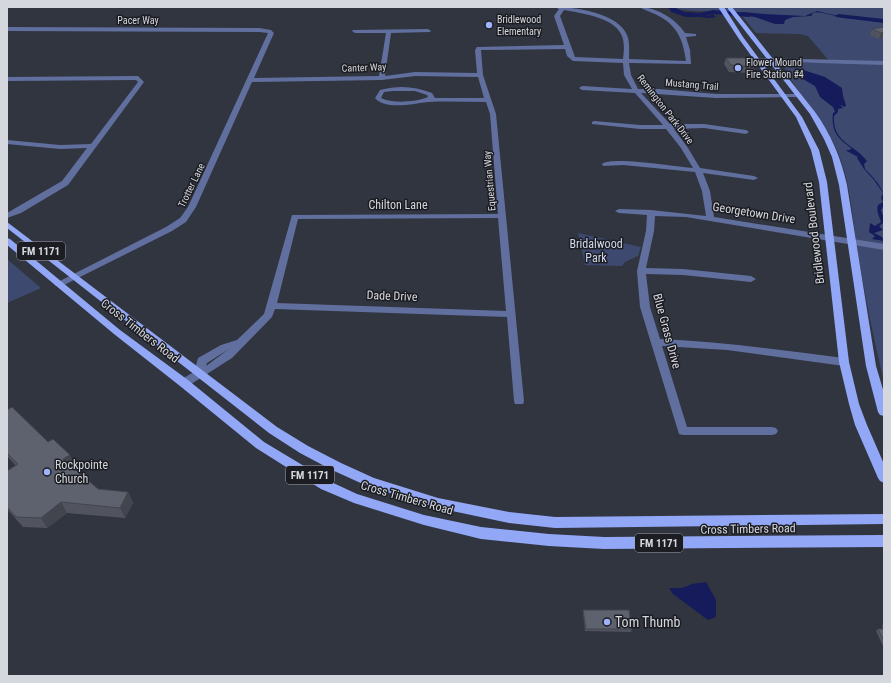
<svg xmlns="http://www.w3.org/2000/svg" width="891" height="683" viewBox="0 0 891 683" font-family="'Roboto Condensed',sans-serif">
<rect width="100%" height="100%" fill="#313540"/>
<!-- green -->
<path fill="#3e4970" d="M657 7H884V382C874 340 865 297 858 254 852 216 851 177 833 142 819 113 795 92 782 63H831L808 36 800 34 756 33 739 12 694 11Z
M578 233 641 247 638 256 625 262 622 266 585 265Z
M7 259 41 288 7 303Z"/>
<!-- water -->
<path fill="#151b5b" d="M669 7H671L672 10 691 15 703 14 708 16 713 14 716 17 709 18 700 17H687L671 12V9Z
M817 11 847 18 884 22 844 18 823 13 814 12 811 16 793 17 785 20 784 24H775L755 17 740 15 738 14 743 12 764 14 805 16Z
M800 69 825 77 842 88 843 96 846 105 845 107 840 105 843 108 838 109V112L834 116C832 142 854 144 867 161L864 164 865 169C876 180 891 195 881 210L883 216V223L879 226 883 230 874 233 882 237 884 241 872 239 875 236 869 232 870 223 875 226 881 222C879 216 876 211 878 205L883 202 881 198 883 193 874 180 864 169 857 158 858 157 847 151 846 150H850L851 148C837 138 831 131 833 113L835 112 833 107 820 97 815 86 796 75V72Z
M706 582 716 600V617L708 620 673 594 669 588H682L692 584Z"/>
<g fill="none" stroke-linecap="round" stroke-linejoin="round">
<!-- river -->
<path fill="#151b5b" fill-rule="evenodd" d="M667 7H674L684 12 699 13 713 10 749 13 752 15 749 17 713 14 699 17 683 16 671 11Z
M838 14 884 19V23L836 17 835 16Z"/>
<!-- minor -->
<path fill="#616f9f" fill-rule="evenodd" d="M554 7C575 7 618 13 627 35 630 42 629 51 629 59L686 61C683 39 677 25 657 15 651 12 644 10 639 7 656 7 676 19 685 33L696 34V36L686 37 690 50 691 64 629 63 631 75 638 89H659L716 94H801L802 95 799 97 716 98 641 93 670 124H704L746 130 749 132 746 134 704 128 674 129 688 148 700 168 754 176 758 178 754 180 703 173 710 191 714 217 884 244V250L686 217 655 216 654 231 646 268 683 269 751 276 756 279 751 282 683 275 646 274 650 307 660 339C722 342 783 350 844 358L848 359 849 362 848 365 844 366 727 350 662 346 687 427H772L776 428 778 431 776 434 772 435H683L679 434 640 307 637 271 646 231 647 215 619 213 615 211 619 209 651 210 706 216 702 191 695 172 623 165 603 166 602 164C612 156 676 167 693 168L681 148 666 129H640L592 124V122L594 121 640 125H663L635 93 582 90 579 88 582 86 632 89 624 75 623 63 573 61 567 56 565 49 481 50 483 75 496 114 524 401 523 404H515L514 401 507 317 275 309 272 317 232 358 188 386H180L179 383 180 380 194 372 198 358 221 345 237 340 264 314 292 215 498 214 490 114 486 102C467 102 448 101 429 102 415 103 386 111 375 98L380 90C399 85 414 86 432 93L435 98H484L478 77 415 76 382 80 252 82 196 207 186 222 172 231 62 286H56L54 284 166 227 180 218 188 207 268 33 259 32 7 31V27L259 28 271 30 274 33 254 78 379 76 386 33H355L352 31 353 30 428 29 431 31 430 32 391 33 385 76 415 72 477 73 475 50 477 47 564 45 554 16 559 9ZM564 10C580 13 613 17 621 34 625 41 624 51 623 59L575 57 560 16ZM393 91H415L427 95 428 97C416 102 393 104 381 98L384 92ZM498 218 506 311 277 303 298 219ZM229 349 206 366 207 363Z
M758 58 884 61V65L756 61V59Z
M138 76 144 82 68 185 21 213 7 218V213L62 181 87 148 60 149 7 144V140L60 145 91 144 138 82 136 80 7 81V77Z"/>
<!-- major -->
<path fill="#92a8f7" fill-rule="evenodd" d="M718 7H724L743 37 802 117 819 150 827 182 849 362 859 404 867 425 884 464V483L880 481 878 478 855 425 849 404 839 362 819 182 811 150 796 117 739 39Z
M728 7H732L815 112C831 134 841 158 847 185L876 366 884 393V416L880 415 878 412 866 366 839 185 832 157 824 139 810 114 728 9Z
M7 222 277 427 308 446 341 463 374 478 438 498 509 512 555 517 884 514V524L555 528 509 523 438 508 365 485 332 470 300 453 269 433 7 228Z
M7 238 10 239 120 330 188 380 264 442 329 481 357 494 424 515 481 527 549 534 604 537 884 535V547L604 549 549 546 481 539 424 525 354 503 321 489 256 448 180 386 114 334 7 245Z"/>
</g>
<!-- wall -->
<path fill="#51545f" d="M884 27V39L882 38 879 39 870 35 872 29Z
M726 58 754 67 753 73 729 72 724 64Z
M7 410 48 442 75 465 72 467 98 489 128 492 133 503 125 518 67 513 47 528 23 527 7 509V471L16 466 7 456Z
M583 610 632 629 631 632 585 631 583 612Z
M884 623V648L876 631 878 629H883L882 626Z"/>
<!-- shaded-wall -->
<path fill="#42454e" d="M884 32 882 38 879 39 881 33Z
M70 455 75 465 69 469 63 459Z
M128 492 133 503 125 518 120 508Z
M61 502 67 513 47 528 41 518Z"/>
<!-- building -->
<path fill="#5e626f" stroke="#42454e" d="M884 27V32L881 33 872 29Z
M726 58H748L754 67 731 65Z
M12 407 48 442 53 439 70 455 63 459 98 489 128 492 120 508 61 502 41 518 16 517 7 507V471L18 464 7 453V410Z
M583 610H629L632 629H586Z
M878 629H884V641Z"/>
<!-- markers -->
<g fill="#9fb3fd" stroke="#1b1d22" stroke-width="1.5">
<circle cx="489" cy="25" r="4"/>
<circle cx="738" cy="68" r="4"/>
<circle cx="47" cy="472" r="4"/>
<circle cx="607" cy="622" r="4"/>
</g>
<g text-anchor="middle" stroke-width="3" stroke-linejoin="round" paint-order="stroke">
<!-- far-poi labels -->
<g font-size="10" fill="#d5d7de" stroke="#1b1d22" text-anchor="start">
<text x="497" y="23">Bridlewood<tspan x="497" dy="12">Elementary</tspan></text>
<text x="746" y="66">Flower Mound<tspan x="746" dy="12">Fire Station #4</tspan></text>
</g>
<!-- far-street labels -->
<g font-size="10" fill="#d5d7de" stroke="#1b1d22">
<text x="138" y="24">Pacer Way</text>
<text transform="translate(364 67) rotate(-2)" y="4">Canter Way</text>
<text transform="translate(692 84) rotate(5)" y="4">Mustang Trail</text>
<text transform="translate(666 109) rotate(52)" y="4">Remington Park Drive</text>
<text transform="translate(489 181) rotate(-95)" y="4">Equestrian Way</text>
<text transform="translate(191 185) rotate(-64)" y="4">Trotter Lane</text>
</g>
<!-- shield labels -->
<g fill="#1b1d22" stroke="#9d9fa6" stroke-width="1">
<rect x="17" y="242" width="48" height="18" rx="3"/>
<rect x="286" y="466" width="48" height="18" rx="3"/>
<rect x="635" y="534" width="48" height="18" rx="3"/>
</g>
<g font-size="11" font-weight="bold" fill="#d5d7de">
<text x="41" y="255">FM 1171</text>
<text x="310" y="479">FM 1171</text>
<text x="659" y="547">FM 1171</text>
</g>
<!-- street labels -->
<g font-size="12" fill="#d5d7de" stroke="#1b1d22">
<text x="398" y="209">Chilton Lane</text>
<text transform="translate(754 213) rotate(9)" y="4">Georgetown Drive</text>
<text transform="translate(814 233) rotate(-97)" y="4">Bridlewood Boulevard</text>
<text transform="translate(392 296) rotate(2)" y="4">Dade Drive</text>
<text transform="translate(140 331) rotate(38)" y="4">Cross Timbers Road</text>
<text transform="translate(667 331) rotate(75)" y="4">Blue Grass Drive</text>
<text transform="translate(407 498) rotate(16)" y="4">Cross Timbers Road</text>
<text transform="translate(748 529) rotate(-1)" y="4">Cross Timbers Road</text>
</g>
<!-- park labels -->
<g font-size="12" fill="#d2d8ec" stroke="#1b1d22">
<text x="596" y="248">Bridalwood<tspan x="596" dy="14">Park</tspan></text>
</g>
<!-- poi labels -->
<g font-size="12" fill="#d5d7de" stroke="#1b1d22" text-anchor="start">
<text x="55" y="469">Rockpointe<tspan x="55" dy="14">Church</tspan></text>
</g>
<!-- near-poi labels -->
<g font-size="14" fill="#d5d7de" stroke="#1b1d22" text-anchor="start">
<text x="615" y="627">Tom Thumb</text>
</g>
</g>
<!-- border -->
<rect width="891" height="683" fill="none" stroke="#d5d7de" stroke-width="16"/>
</svg>
